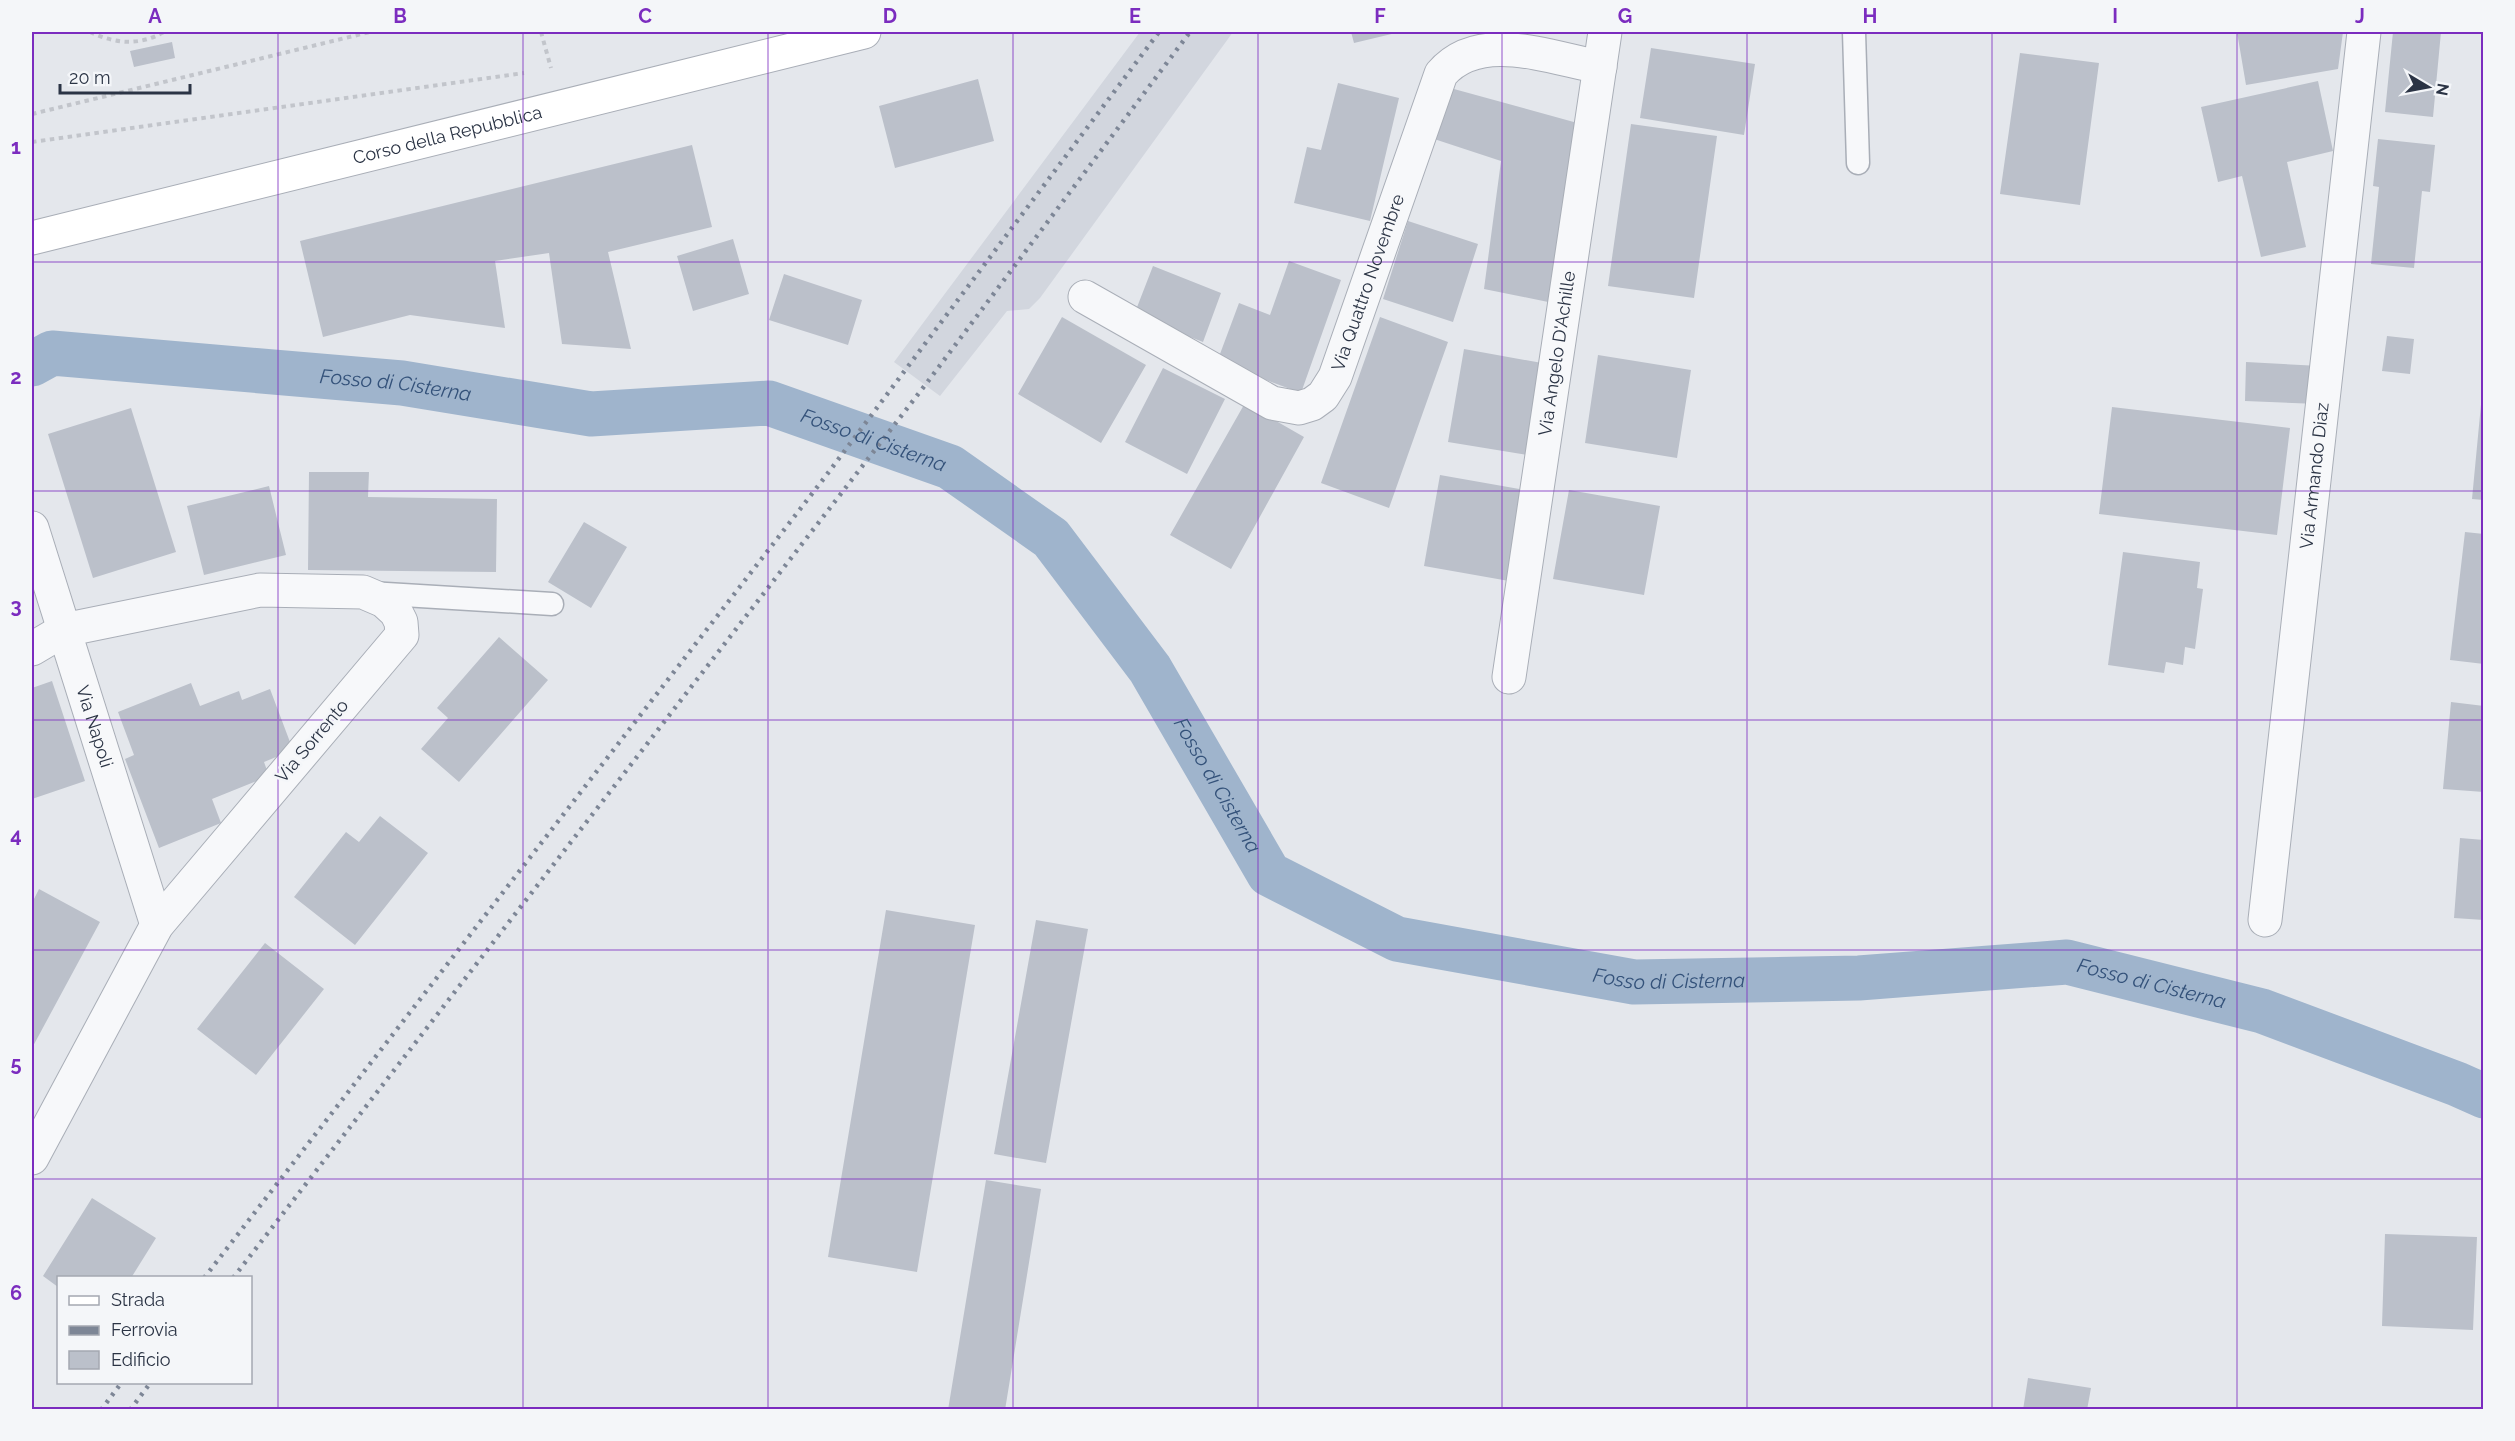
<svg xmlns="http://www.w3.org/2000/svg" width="2515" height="1441" viewBox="0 0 2515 1441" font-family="Raleway,sans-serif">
<rect width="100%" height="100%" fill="#e4e7ec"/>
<!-- built -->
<path fill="#d2d6de" d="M1140 32H1233L1040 298 1029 309 1007 311 940 396 894 362Z"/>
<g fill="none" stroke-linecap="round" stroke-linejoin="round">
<!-- canal -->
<path stroke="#9fb4cc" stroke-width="45" id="s1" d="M32 364 52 353 402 383 591 414 769 403 950 467 1051 538 1150 669 1269 874 1397 939 1634 982 1859 978 2067 962 2262 1011 2457 1084 2484 1096"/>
</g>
<!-- building -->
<path fill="#bbc0ca" d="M1351 32H1400L1354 43Z
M2237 32H2343L2338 69 2246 85Z
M2393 32H2441L2433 117 2385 112Z
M172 42 175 58 134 67 130 51Z
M1651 48 1755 64 1744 135 1640 118Z
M2020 53 2099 63 2080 205 2000 194Z
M978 79 994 141 895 168 879 106Z
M2318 81 2333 151 2287 162 2306 247 2261 257 2242 176 2218 182 2201 107Z
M1338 83 1399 98 1370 221 1294 203 1307 147 1321 150Z
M1443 86 1581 124 1553 303 1484 289 1501 161 1425 136Z
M1631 124 1717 136 1694 298 1608 286Z
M2378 139 2435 145 2430 192 2422 191 2414 268 2371 264 2379 187 2373 186Z
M692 145 712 227 608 252 631 349 562 344 549 253 495 261 505 328 410 315 323 337 300 241Z
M1408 221 1478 244 1453 322 1383 299Z
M733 239 749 294 693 311 677 256Z
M1289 261 1341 280 1301 393 1217 362 1239 303 1270 315Z
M1153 266 1221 293 1203 342 1134 315Z
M784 274 862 300 848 345 769 320Z
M1062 317 1146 365 1101 443 1018 394Z
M1380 317 1448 342 1389 508 1321 483Z
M2387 336 2414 339 2410 374 2382 371Z
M1464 349 1542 363 1527 455 1448 442Z
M1598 355 1691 370 1677 458 1585 443Z
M2246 362 2320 366 2318 404 2245 401Z
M1163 368 1225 399 1187 474 1125 442Z
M2482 394H2484V500L2472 499Z
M1245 403 1304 437 1231 569 1170 535Z
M2112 407 2290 428 2277 535 2099 514Z
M131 408 176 552 93 578 48 434Z
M309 472H369L368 497 497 499 496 572 308 570Z
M1440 475 1525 490 1509 581 1424 566Z
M269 486 286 555 204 575 187 506Z
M1569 490 1660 506 1644 595 1553 579Z
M584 522 627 547 591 608 548 582Z
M2465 532 2484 534V664L2450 660Z
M2123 552 2200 562 2197 588 2203 589 2195 649 2185 647 2183 665 2166 662 2164 673 2108 665Z
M499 637 548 680 459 782 421 749 448 718 437 708Z
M52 681 85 781 32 799V688Z
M191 683 200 706 239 691 242 700 270 689 293 750 264 762 269 776 212 799 221 823 159 848 125 759 134 755 118 712Z
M2451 702 2484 706V792L2443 789Z
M380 816 428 853 355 945 294 897 346 832 359 842Z
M2460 838 2484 840V920L2454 918Z
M39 889 100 922 32 1048V903Z
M886 910 975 925 917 1272 828 1257Z
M1036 920 1088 929 1046 1163 994 1154Z
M265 943 324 989 256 1075 197 1029Z
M986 1180 1041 1189 1005 1410H948Z
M92 1198 156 1238 131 1278H58V1287L43 1276Z
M2385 1234 2477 1237 2473 1330 2382 1326Z
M2028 1378 2091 1388 2087 1410H2023Z"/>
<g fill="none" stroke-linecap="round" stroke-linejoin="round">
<!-- lane casing -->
<g stroke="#a9aeb7" stroke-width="25">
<path id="lane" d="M1854 32 1858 163
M370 593 552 604"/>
</g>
<!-- street casing -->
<g stroke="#a9aeb7" stroke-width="35">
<g id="street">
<path id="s2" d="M1085 297 1272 403 1299 408 1312 404 1323 396 1335 377 1441 74C1479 29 1550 58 1600 67"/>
<path id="s3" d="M32 528 157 925"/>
<path d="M32 649 64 630 260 590 363 592 384 601 396 612 401 622 402 635 157 925 32 1158"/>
<path id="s4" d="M1509 677 1605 32"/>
<path id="s5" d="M2265 920 2364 32"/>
</g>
</g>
<!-- secondary casing -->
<g stroke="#a9aeb7" stroke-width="35">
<g id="secondary">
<path id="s6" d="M32 238 864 32"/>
</g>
</g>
<!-- path -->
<path stroke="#c2c5cb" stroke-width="4" stroke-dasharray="4.5 4.5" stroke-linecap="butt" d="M90 32C116 44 139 46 164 32
M541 32 551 68
M32 114 370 32
M32 142 524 73"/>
<!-- lane -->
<use href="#lane" stroke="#f7f8fa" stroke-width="22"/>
<!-- street -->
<use href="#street" stroke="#f7f8fa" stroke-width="33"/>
<!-- secondary -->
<use href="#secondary" stroke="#fff" stroke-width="33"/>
<!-- rail -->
<path stroke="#7d8696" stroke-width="4.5" stroke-dasharray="3 6" stroke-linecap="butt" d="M204 1278 825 477 1159 32
M233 1278 926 384 1190 32
M101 1410 122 1382
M130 1410 151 1382"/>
</g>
<!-- grid -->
<path fill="none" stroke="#7b2cbf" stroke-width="1.5" stroke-opacity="0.55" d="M278 32V1410M523 32V1410M768 32V1410M1013 32V1410M1258 32V1410M1502 32V1410M1747 32V1410M1992 32V1410M2237 32V1410M32 262H2484M32 491H2484M32 720H2484M32 950H2484M32 1179H2484"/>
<g text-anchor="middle" stroke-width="5" stroke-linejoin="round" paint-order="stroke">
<!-- street labels -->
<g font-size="18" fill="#2b3445" stroke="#f4f6f9">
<text dy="6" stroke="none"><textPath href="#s6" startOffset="428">Corso della Repubblica</textPath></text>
<text dy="6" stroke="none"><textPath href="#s2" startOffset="392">Via Quattro Novembre</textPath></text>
<text dy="6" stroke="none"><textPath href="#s4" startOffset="327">Via Angelo D'Achille</textPath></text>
<text dy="6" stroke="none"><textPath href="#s5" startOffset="447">Via Armando Diaz</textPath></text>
<text dy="6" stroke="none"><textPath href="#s3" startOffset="208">Via Napoli</textPath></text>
<text transform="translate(312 741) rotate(-50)" y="6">Via Sorrento</text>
</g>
<!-- water labels -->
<g font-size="20" font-style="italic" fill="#34527a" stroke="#f4f6f9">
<text dy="7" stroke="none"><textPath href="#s1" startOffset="368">Fosso di Cisterna</textPath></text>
<text dy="7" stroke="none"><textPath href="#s1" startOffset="855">Fosso di Cisterna</textPath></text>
<text dy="7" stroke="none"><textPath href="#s1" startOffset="1358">Fosso di Cisterna</textPath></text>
<text dy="7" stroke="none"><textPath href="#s1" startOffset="1880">Fosso di Cisterna</textPath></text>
<text dy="7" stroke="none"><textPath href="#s1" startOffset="2366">Fosso di Cisterna</textPath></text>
</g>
</g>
<!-- border -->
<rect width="2515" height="1441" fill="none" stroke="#f4f6f9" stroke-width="66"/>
<!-- legend -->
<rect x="57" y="1276" width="195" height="108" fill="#f4f6f9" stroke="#a4a8b1" stroke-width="1.5"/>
<rect x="69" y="1296" width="30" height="9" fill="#ffffff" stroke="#a4a8b1" stroke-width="1.5"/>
<text x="111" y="1306" font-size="18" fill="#2b3445">Strada</text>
<rect x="69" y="1326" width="30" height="9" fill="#7d8696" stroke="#a4a8b1" stroke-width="1.5"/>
<text x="111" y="1336" font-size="18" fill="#2b3445">Ferrovia</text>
<rect x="69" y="1351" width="30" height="18" fill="#bbc0ca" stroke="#a4a8b1" stroke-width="1.5"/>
<text x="111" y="1366" font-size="18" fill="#2b3445">Edificio</text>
<!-- north arrow -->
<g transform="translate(2428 87) rotate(100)" stroke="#f4f6f9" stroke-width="4.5" paint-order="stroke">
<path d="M0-4.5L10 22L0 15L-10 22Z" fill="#2b3445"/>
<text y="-9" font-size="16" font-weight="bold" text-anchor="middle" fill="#2b3445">N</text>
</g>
<!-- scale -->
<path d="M60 84v9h130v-9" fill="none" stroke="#2b3445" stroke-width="3"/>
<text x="69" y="84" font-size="18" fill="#2b3445" stroke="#f4f6f9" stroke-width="4.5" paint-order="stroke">20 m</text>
<rect x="33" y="33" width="2449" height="1375" fill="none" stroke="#7b2cbf" stroke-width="2"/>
<g font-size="20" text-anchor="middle" font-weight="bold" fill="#7b2cbf">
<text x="155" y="23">A</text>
<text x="400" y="23">B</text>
<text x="645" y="23">C</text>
<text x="890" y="23">D</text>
<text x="1135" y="23">E</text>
<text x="1380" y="23">F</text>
<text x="1625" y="23">G</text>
<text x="1870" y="23">H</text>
<text x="2115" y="23">I</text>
<text x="2360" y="23">J</text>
<text x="16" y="154">1</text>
<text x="16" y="384">2</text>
<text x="16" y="613">3</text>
<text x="16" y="842">4</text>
<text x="16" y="1071">5</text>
<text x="16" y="1300">6</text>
</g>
</svg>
